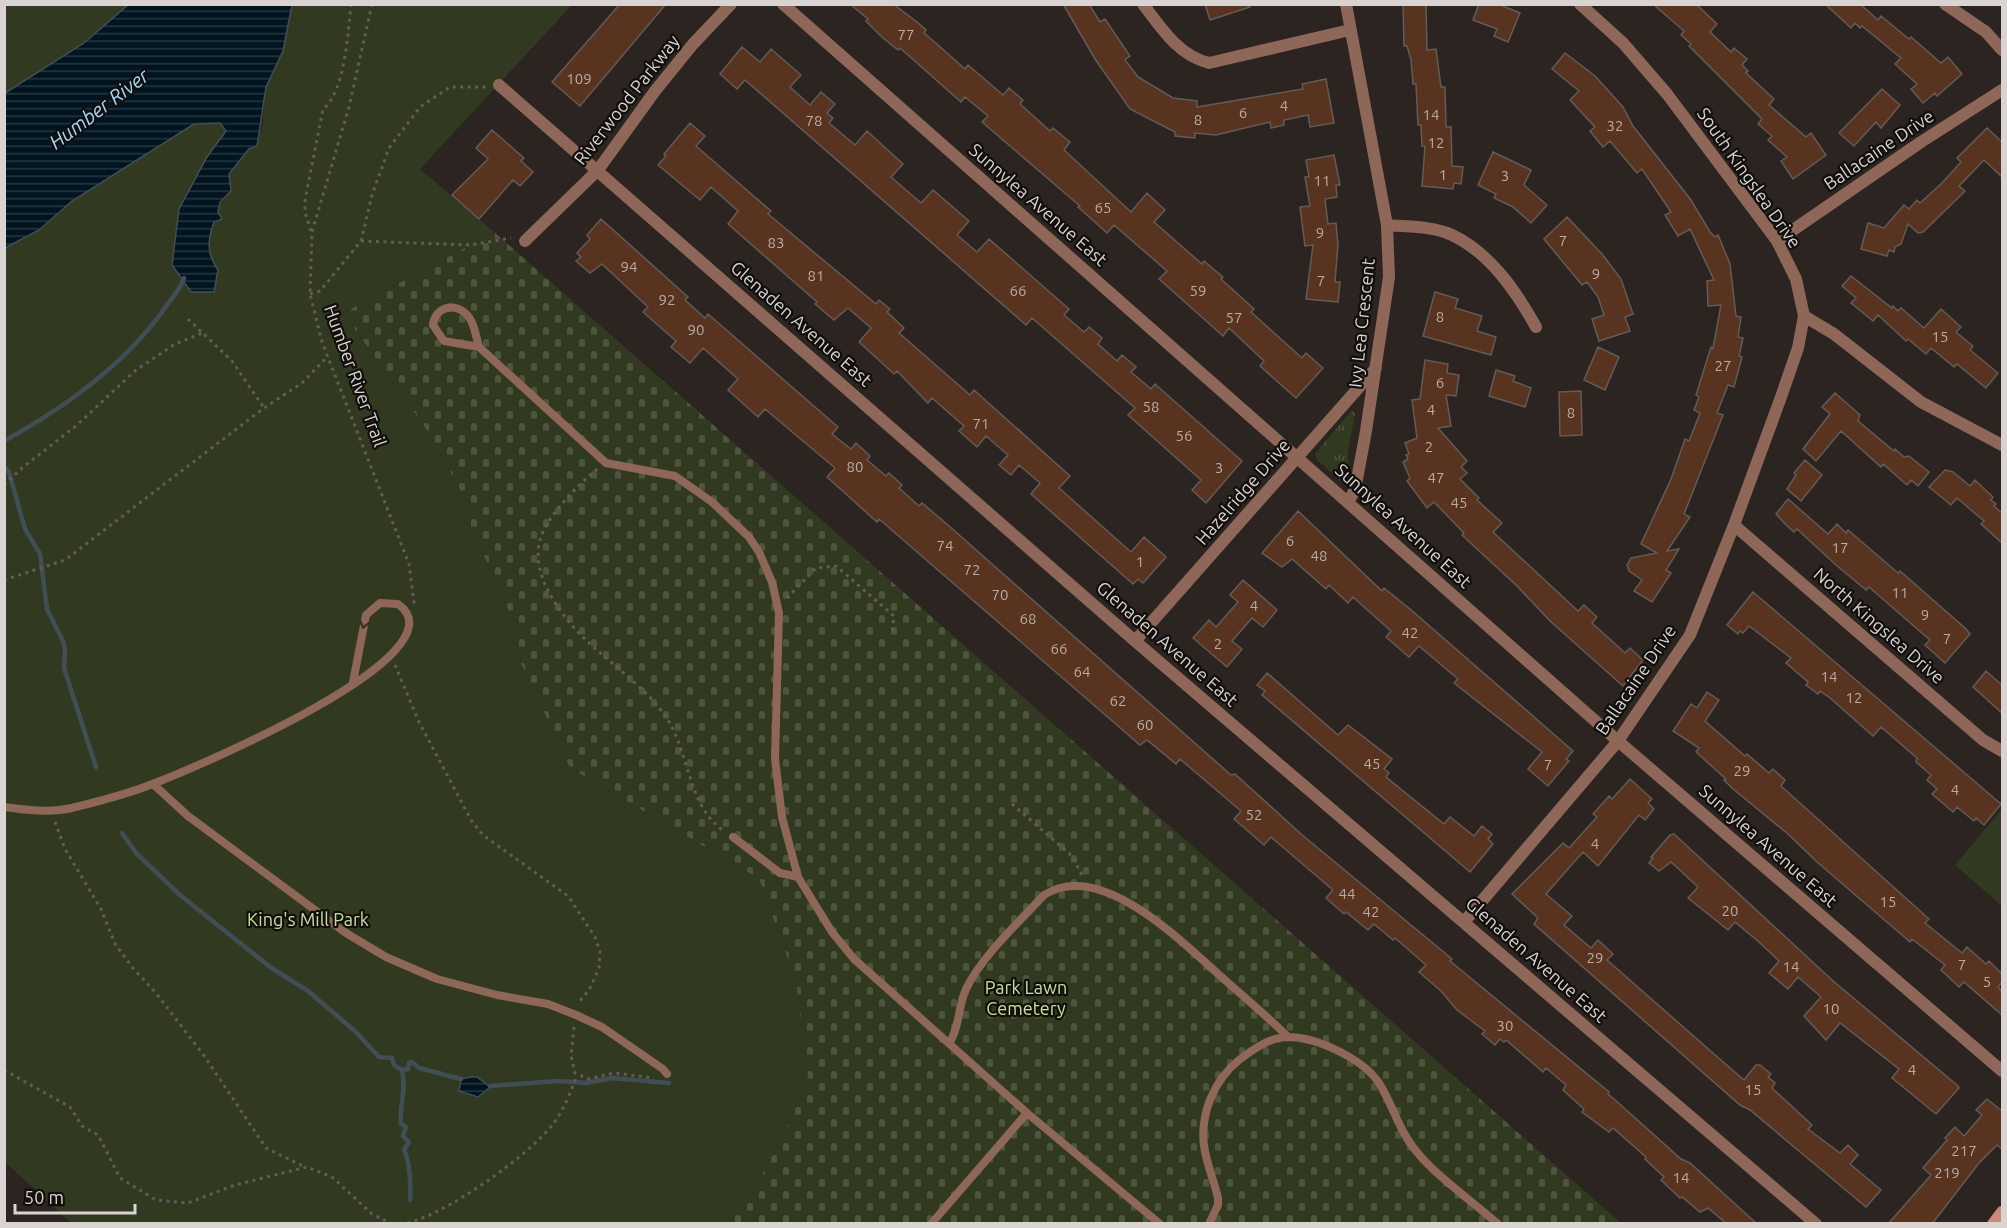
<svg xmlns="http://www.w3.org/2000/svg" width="2007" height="1228" viewBox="0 0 2007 1228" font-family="Ubuntu,sans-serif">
<defs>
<pattern id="grass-tufts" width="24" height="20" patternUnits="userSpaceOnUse" patternTransform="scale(1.5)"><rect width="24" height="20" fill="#313a21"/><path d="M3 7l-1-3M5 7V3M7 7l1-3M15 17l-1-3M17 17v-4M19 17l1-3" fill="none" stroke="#4e5640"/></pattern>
<pattern id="cemetery-stones" width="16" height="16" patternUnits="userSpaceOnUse" patternTransform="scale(1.5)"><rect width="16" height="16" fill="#313a21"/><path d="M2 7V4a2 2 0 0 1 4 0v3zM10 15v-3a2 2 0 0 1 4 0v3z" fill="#4e5640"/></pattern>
<pattern id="water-rules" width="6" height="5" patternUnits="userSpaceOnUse" patternTransform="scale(1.5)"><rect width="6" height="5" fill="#011521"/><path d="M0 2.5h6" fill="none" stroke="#253640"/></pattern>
</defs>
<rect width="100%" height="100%" fill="#2b2420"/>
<!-- grass -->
<path fill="url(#grass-tufts)" d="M1352 410 1355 414 1348 452 1349 475 1342 482 1317 460 1315 454Z"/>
<!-- cemetery -->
<path fill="url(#cemetery-stones)" d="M494 232 1621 1223H728L746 1206 790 1121 808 1075 759 879 570 768 516 653V627L471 528 468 504 426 429 343 313Z"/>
<!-- park -->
<path fill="#313a21" d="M4 5H128L84 43 5 93Z
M292 5H572L420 169 494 232 343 313 426 429 468 504 471 528 516 627V653L570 768 759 879 796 981 808 1075 790 1121 746 1206 728 1223H71L5 1162 4 248 39 230 72 201 194 124 220 123 226 131 207 157 179 209 172 265 218 270C214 265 209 259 208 254 206 232 217 205 231 191L229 174 262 128 266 87 283 51Z
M2002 809V906L1955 865Z"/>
<!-- water -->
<path fill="url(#water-rules)" stroke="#424e56" stroke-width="1.5" d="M128 5H292L283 51 266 87 257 146 249 149 229 174 231 191 220 202 218 212 222 219 214 222C207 241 207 254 218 270L214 292H191L172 265 179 209 207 157 226 131 220 123 194 124 72 201 39 230 5 248V93L84 43Z
M470 1077H477L490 1087 478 1097 459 1091 461 1079Z"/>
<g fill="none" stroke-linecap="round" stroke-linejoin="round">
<!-- stream -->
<path stroke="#424e56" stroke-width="4.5" d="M4 441C66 407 127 363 167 305 173 297 181 288 184 278
M4 466 9 472 25 529 40 554 47 609 63 641 65 649 64 668 96 767
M122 833 136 853 180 895 270 967 308 991 356 1032 379 1057 392 1058 394 1065 402 1070C407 1089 399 1105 401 1124L406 1127 403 1136 409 1142 404 1150C410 1161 411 1187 410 1200
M402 1070 408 1069 409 1063 412 1062 419 1068 461 1079
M490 1086 558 1081 586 1083 612 1078 669 1083"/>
</g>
<!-- building -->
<path fill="#583320" stroke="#645b57" stroke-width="1.5" d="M620 4H666L580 106 552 82Z
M850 4H893L917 22 926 30 924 33 930 38 965 69 968 65 1003 95 1009 88 1023 100 1020 104 1050 131 1053 128 1070 142 1064 150 1131 212 1147 193 1165 210 1154 222 1202 264 1204 261 1223 277 1221 279 1254 309 1251 312 1302 358 1306 353 1323 368 1296 398 1260 366 1264 361 1229 328 1223 336 1159 279 1167 271 1114 225 1107 233 1078 207 1080 206 982 122 988 116 965 97 961 102 900 48 898 50 883 38 866 21 868 19Z
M1063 4H1089L1100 22 1105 19 1130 56 1125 60 1138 77 1173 98 1197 101V107L1303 89 1302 84 1326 79 1334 123 1310 127 1308 115 1284 120V125L1271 128 1270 122 1216 135 1195 133V138L1175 136V132L1130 109 1095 59Z
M1205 4H1249L1250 7 1210 20Z
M1403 4H1426L1427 50 1436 49 1441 87H1445L1446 127H1451L1452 166 1463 167 1461 184 1454 183 1453 189 1422 186 1425 146H1422L1421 125H1418L1416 84H1413L1411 60 1407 46H1404Z
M1479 4H1498L1520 13 1508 42 1494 36 1497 29 1473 20Z
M1653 4H1696L1717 24 1710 32 1731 52 1734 48 1747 59 1742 65 1748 71 1746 73 1774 99 1769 105 1806 137 1811 133 1826 155 1793 179 1781 161 1787 157 1768 140 1772 136 1758 124 1762 119 1689 46 1691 44 1681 35 1684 31Z
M1825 4H1860L1878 20 1881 16 1909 39 1911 37 1941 63 1948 57 1962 74 1937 96 1935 93 1923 103 1911 89 1917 84 1895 64 1901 58 1862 26 1860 28 1855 23 1851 28Z
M742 47 760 62 771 49 801 75 790 87 810 105 821 92 835 104 827 113 833 118 829 123 855 145 867 131 903 164 891 177 921 203 933 190 969 221 957 235 977 252 989 239 1069 309 1064 315 1084 332 1089 327 1102 338 1098 344 1117 361 1122 355 1136 367 1131 372 1151 389 1155 384 1242 461 1206 503 1192 490 1201 480 1128 415 1135 408 1032 318 1026 325 745 80 737 89 720 74Z
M1565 53 1595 76 1623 107 1633 126 1691 200 1710 232 1715 237 1718 235 1730 264 1736 316 1741 317 1738 337 1743 338 1739 356 1742 357 1734 387 1728 385 1717 413 1723 415 1684 514 1690 517 1667 551 1679 549 1666 570 1671 573 1652 602 1634 591 1642 580 1629 571 1627 565 1631 558 1657 553 1641 544 1671 479 1685 439 1689 441 1700 413 1694 410 1699 397 1696 395 1711 347 1713 348 1721 305 1708 306 1707 281 1714 280 1690 229 1678 236 1665 215 1671 212 1642 169 1637 173 1610 141 1603 147 1590 131 1595 127 1570 100 1579 91 1552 69Z
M1882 89 1900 105 1881 128 1876 122 1854 146 1839 133Z
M690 123 705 136 696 146 771 211 768 214 876 304 879 300 890 309 887 312 904 328 899 333 970 395 974 390 1070 476 1059 488 1131 552 1144 537 1166 557 1143 583 1138 579 1133 584 1031 494 1040 483 1019 465 1011 475 999 465 1008 455 986 436 977 447 959 431 964 426 932 398 928 403 897 371 894 374 859 342 871 328 848 308 834 320 815 304 817 302 728 224 738 211 711 187 700 200 658 165 666 156 664 154Z
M1987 128 2002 142V177L1984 160 1959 186 1965 191 1923 232 1918 233 1908 224 1901 244 1895 247 1894 252 1889 250 1887 256 1861 249 1868 223 1884 228 1904 205 1909 209 1917 200 1920 203 1942 183 1961 162 1957 158Z
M492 130 524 158 521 161 533 172 520 186 513 180 479 219 452 195 488 159 476 148Z
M1493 152 1531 170 1524 185 1547 205 1531 223 1513 207 1494 198 1496 194 1478 185Z
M1334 155 1340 185H1336L1337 197 1325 199 1328 224 1336 223 1338 245 1335 282H1340L1338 302 1306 299 1313 245 1305 246 1300 207 1310 206 1305 177H1309L1306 160Z
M1567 217 1602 254 1621 279 1633 314 1625 317 1630 331 1599 341 1592 319 1604 315 1598 297 1587 282 1582 285 1544 239Z
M601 219 688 297 685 300 705 318 708 314 838 427 832 434 851 449 856 443 870 456 867 460 886 476 889 473 902 485 899 488 919 506 922 503 949 526 1231 775 1235 774 1301 834 1452 959 1450 961 1609 1092 1608 1094 1614 1099 1681 1159 1690 1163 1757 1224H1727L1708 1208 1700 1212 1682 1197 1680 1198 1661 1180 1664 1177 1645 1159 1646 1157 1613 1128 1609 1132 1582 1112 1584 1109 1563 1090 1566 1085 1546 1068 1543 1072 1506 1040 1504 1042 1500 1039 1495 1045 1482 1034 1485 1031 1457 1010 1441 991 1419 972 1426 965 1395 938 1393 940 1374 924 1368 930 1346 912 1344 914 1326 898 1333 890 1271 837 1264 845 1234 819 1241 811 1180 759 1176 764 1147 740 1140 745 879 519 877 522 827 477 835 468 765 409 758 417 728 390 738 379 703 348 690 363 671 347 676 341 643 312 648 307 602 264 590 273 576 261 581 257 577 253 590 239 587 235Z
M1851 276 1892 308 1893 306 1898 311 1901 308 1924 328 1941 309 1961 327 1956 332 1973 346 1970 350 1998 373 1986 388 1957 364 1954 367 1931 348 1926 354 1908 339 1906 341 1878 315 1873 321 1851 303 1856 298 1842 286Z
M1435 292 1458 299 1455 308 1482 316 1477 331 1496 337 1491 355 1423 336Z
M1598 347 1619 357 1605 390 1584 380Z
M1425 360 1448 364 1447 373 1459 375 1456 396 1446 395 1451 426 1438 428 1467 461 1461 467 1467 473 1460 479 1479 498 1477 500 1502 523 1493 532 1578 611 1584 605 1597 617 1592 623 1625 653 1630 648 1643 660 1623 686 1550 621 1517 586 1462 535 1464 533 1434 502 1427 508 1407 481 1410 478 1403 462 1408 459 1406 455 1409 454 1405 443 1417 438 1412 400 1420 399Z
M1496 370 1515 376 1513 381 1531 388 1525 407 1489 396Z
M1581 391 1582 435 1560 436 1559 392Z
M1835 393 1860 415 1858 421 1894 451 1895 449 1904 457 1909 456 1929 472 1918 486 1911 480 1907 485 1883 464 1881 467 1841 431 1816 461 1803 449 1830 414 1822 407Z
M1805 460 1822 475 1801 501 1787 489 1796 475 1794 473Z
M1945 470 1953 472 1970 486 1975 480 1993 497 1991 500 1996 504 1994 506 2002 513V543L1981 524 1984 521 1957 498 1951 505 1929 487Z
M1788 499 1828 534 1837 524 1846 533 1848 530 1898 573 1900 571 1965 628 1970 634 1945 663 1925 645 1930 640 1900 614 1869 587 1866 590 1836 565 1797 529 1794 532 1785 524 1776 514Z
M1298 511 1382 591 1384 588 1410 609 1573 751 1566 759 1569 761 1548 786 1528 769 1542 752 1454 683 1458 679 1419 646 1409 657 1386 637 1391 631 1353 597 1348 603 1329 585 1326 589 1292 559 1282 567 1262 553Z
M1243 580 1277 610 1263 627 1252 618 1232 641 1242 649 1227 667 1193 638 1209 620 1216 627 1238 602 1230 595Z
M1753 592 2001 804 1984 825 1976 818 1974 821 1957 807 1953 812 1932 794 1937 789 1927 780 1931 775 1916 762 1917 758 1881 727 1873 736 1830 698 1820 691 1818 694 1806 685 1808 682 1786 663 1791 658 1749 626 1743 633 1740 631 1738 634 1727 625Z
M1986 671 2002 685V713L1973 687Z
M1267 673 1338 735 1348 725 1392 759 1384 769 1389 773 1386 777 1444 824 1450 817 1474 836 1482 826 1492 834 1488 839 1493 844 1470 872 1262 695 1265 691 1257 685Z
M1707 692 1719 700 1705 721 1745 756 1747 754 1769 773 1773 769 1785 780 1781 786 1929 919 1925 923 1962 953 1967 947 1986 964 1989 961 2002 974V982L1998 987 2002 992V1015L1964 982 1959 987 1941 970 1945 965 1912 939 1910 942 1817 862 1788 834 1732 788 1724 780 1726 779 1696 752 1699 748 1673 731 1691 704 1697 708Z
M1630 779 1652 799 1648 803 1654 809 1645 820 1639 815 1598 866 1583 852 1546 894 1572 916 1564 925 1591 948 1598 940 1613 954 1607 960 1722 1061 1744 1080 1756 1065H1760L1771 1074 1768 1077 1775 1083 1772 1088 1812 1125 1808 1129 1840 1153 1848 1145 1858 1155 1850 1164 1881 1190 1866 1207 1750 1110 1740 1105 1534 924 1538 918 1512 894 1563 843 1569 848 1597 817 1593 814 1609 796 1612 799Z
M1674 834 1832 980 1958 1086 1959 1088 1936 1114 1892 1078 1899 1069 1840 1023 1826 1040 1804 1016 1821 997 1798 977 1788 989 1769 973 1779 961 1759 942 1735 922 1728 930 1688 898 1698 887 1671 862 1659 871 1649 863 1653 858 1651 857 1670 835Z
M1987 1099 2002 1111V1149L1997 1145 1979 1163 1932 1224H1888L1931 1175 1923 1168 1947 1140 1945 1138 1955 1127 1964 1136 1982 1115 1976 1110Z"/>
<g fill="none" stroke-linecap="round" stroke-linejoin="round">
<!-- path -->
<path stroke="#625c58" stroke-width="3" stroke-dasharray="3 4.5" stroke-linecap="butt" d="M372 4 349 107 312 232 310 294 322 342 409 564 414 603 412 606
M311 231 305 212V200L323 109C345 92 348 32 351 4
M361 241 471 245 511 238
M310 294 320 291 361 241 372 195 389 148 420 107 450 87H486
M188 319 232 361 264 408
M597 469C579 484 546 517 540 540 530 576 562 617 586 640 613 666 647 688 668 720 690 756 688 807 725 832
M4 485 22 468 77 425 136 370 175 344 205 332
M4 580 65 560 264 408 302 383 328 356
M787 598 816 568 836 566 894 616 892 635
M395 665 419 722 471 820 483 835 568 896 595 937 600 951 599 968 589 990 578 1003
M1012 804 1072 856 1083 877
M55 822 65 849 101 909 115 944 133 968 156 993 205 1057 266 1148 305 1167
M574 1027 571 1056 575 1073 589 1079 614 1073 654 1078
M4 1070 70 1107 82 1126 98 1135 120 1178 156 1200 188 1203 235 1185 307 1167 332 1177 372 1214 392 1224
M400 1224C438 1221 530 1155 553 1124 564 1110 571 1091 577 1075"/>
<!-- lane -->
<path stroke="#8e6759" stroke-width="8" d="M479 347C476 337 475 324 468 316 455 301 435 307 433 325L444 341 479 347 606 463 675 476 712 502 749 537 759 552 772 582 779 613 775 759 782 817 798 877 832 932 854 959 1027 1113 1160 1224
M153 784 188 816 346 933 386 957 437 979 497 995 548 1004 576 1015 602 1027 663 1069 667 1074
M4 807C26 810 50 813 72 808 100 801 129 794 155 783 189 770 468 654 398 604L380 603 366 615 353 682
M733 837 780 873 798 877
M950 1042C960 1026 958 1006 966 989 982 956 1019 922 1044 895 1099 859 1179 939 1216 972 1240 994 1265 1014 1288 1037
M931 1224 1027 1113
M1209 1224 1218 1205V1198C1214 1180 1206 1163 1204 1145 1200 1114 1214 1080 1239 1060 1252 1050 1270 1037 1288 1037 1317 1037 1363 1059 1379 1083 1393 1105 1399 1131 1416 1151 1437 1177 1472 1201 1498 1224"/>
<!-- street -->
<path stroke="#8e6759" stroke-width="12" d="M783 4 1618 741 2002 1071
M1143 4C1162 29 1178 55 1209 63L1350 30
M1346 4 1387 225 1389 277 1366 431 1355 490 1348 502
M1945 4 1986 32 2002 50
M499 85 1135 641 1816 1224
M1387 225C1408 227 1433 226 1452 235 1490 253 1516 291 1536 327
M525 241 598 170 655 91 693 44 731 4
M1777 241 1921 142 2002 90
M1804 316 1834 334 1921 402 2002 445
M1734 525 1983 740 2002 751
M1135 641 1376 368
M1464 922 1618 741 1690 635 1734 525 1781 397 1798 348 1804 316 1796 279 1777 241 1667 94 1623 43 1580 4"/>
<!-- secondary -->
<path stroke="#c98b74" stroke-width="12" d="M1993 1224 2002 1212"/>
</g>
<!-- one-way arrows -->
<defs><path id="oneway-chevron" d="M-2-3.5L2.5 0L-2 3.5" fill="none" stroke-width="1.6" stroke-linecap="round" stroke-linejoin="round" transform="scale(1.5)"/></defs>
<use stroke="#3d2d27" href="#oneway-chevron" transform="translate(364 624) rotate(104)"/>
<g text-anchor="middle" stroke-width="4.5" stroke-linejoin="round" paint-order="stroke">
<!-- number labels -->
<g font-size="15" fill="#b9aca5">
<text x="906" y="40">77</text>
<text x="579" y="84">109</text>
<text x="1284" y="111">4</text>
<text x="1243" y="118">6</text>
<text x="1431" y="120">14</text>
<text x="1198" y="125">8</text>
<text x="814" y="126">78</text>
<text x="1615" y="131">32</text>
<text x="1436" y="148">12</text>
<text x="1443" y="180">1</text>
<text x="1505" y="181">3</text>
<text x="1322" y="186">11</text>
<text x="1103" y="213">65</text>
<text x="1320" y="238">9</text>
<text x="1563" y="246">7</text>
<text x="776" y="248">83</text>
<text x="629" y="272">94</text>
<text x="1596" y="279">9</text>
<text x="816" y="281">81</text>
<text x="1321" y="286">7</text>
<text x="1018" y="296">66</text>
<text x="1198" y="296">59</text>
<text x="667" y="305">92</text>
<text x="1440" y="322">8</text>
<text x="1234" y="323">57</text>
<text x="696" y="335">90</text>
<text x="1940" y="342">15</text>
<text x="1723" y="371">27</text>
<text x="1440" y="388">6</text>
<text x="1151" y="412">58</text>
<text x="1431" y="415">4</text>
<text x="1571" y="418">8</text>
<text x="981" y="429">71</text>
<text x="1184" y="441">56</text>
<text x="1429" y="452">2</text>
<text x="855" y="472">80</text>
<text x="1219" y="473">3</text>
<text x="1436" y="483">47</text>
<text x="1459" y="508">45</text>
<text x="1290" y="546">6</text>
<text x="945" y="551">74</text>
<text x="1840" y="553">17</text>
<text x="1319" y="561">48</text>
<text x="1140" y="567">1</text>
<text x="972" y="575">72</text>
<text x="1900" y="598">11</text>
<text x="1000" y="600">70</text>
<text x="1254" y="611">4</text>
<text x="1925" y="620">9</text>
<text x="1028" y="624">68</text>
<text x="1410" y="638">42</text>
<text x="1947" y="644">7</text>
<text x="1218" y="649">2</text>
<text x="1059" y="654">66</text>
<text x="1082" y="677">64</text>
<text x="1829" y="682">14</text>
<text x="1854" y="703">12</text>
<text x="1118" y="706">62</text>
<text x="1145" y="730">60</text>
<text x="1372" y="769">45</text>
<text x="1548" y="770">7</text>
<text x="1742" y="776">29</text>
<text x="1955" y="795">4</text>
<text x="1254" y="820">52</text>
<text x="1595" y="849">4</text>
<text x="1347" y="899">44</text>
<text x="1888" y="907">15</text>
<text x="1730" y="916">20</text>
<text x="1371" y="917">42</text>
<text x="1595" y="963">29</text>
<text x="1962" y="970">7</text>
<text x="1791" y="972">14</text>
<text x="1987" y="987">5</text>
<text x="1831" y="1014">10</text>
<text x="1505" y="1031">30</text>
<text x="1912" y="1075">4</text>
<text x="1753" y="1095">15</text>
<text x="1964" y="1156">217</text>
<text x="1947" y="1178">219</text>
<text x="1681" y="1183">14</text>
</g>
<!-- street labels -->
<g font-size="18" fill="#d9d4d1" stroke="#110e0c">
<text transform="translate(627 100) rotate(-52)" y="6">Riverwood Parkway</text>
<text transform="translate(1879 150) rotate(-34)" y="6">Ballacaine Drive</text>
<text transform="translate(1749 178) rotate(55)" y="6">South Kingslea Drive</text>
<text transform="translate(1038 205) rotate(41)" y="6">Sunnylea Avenue East</text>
<text transform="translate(1362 323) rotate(-84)" y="6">Ivy Lea Crescent</text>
<text transform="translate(801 324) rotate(41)" y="6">Glenaden Avenue East</text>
<text transform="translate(355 376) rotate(70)" y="6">Humber River Trail</text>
<text transform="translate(1243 492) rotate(-49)" y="6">Hazelridge Drive</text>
<text transform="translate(1403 526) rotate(42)" y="6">Sunnylea Avenue East</text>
<text transform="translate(1879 626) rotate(41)" y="6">North Kingslea Drive</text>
<text transform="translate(1167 644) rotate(41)" y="6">Glenaden Avenue East</text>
<text transform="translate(1636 680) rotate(-56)" y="6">Ballacaine Drive</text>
<text transform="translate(1768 846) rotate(41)" y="6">Sunnylea Avenue East</text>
<text transform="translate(1536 960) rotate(41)" y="6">Glenaden Avenue East</text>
</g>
<!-- park labels -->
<g font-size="18" fill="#c7e09c" stroke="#110e0c">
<text x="308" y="926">King's Mill Park</text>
<text x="1026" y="994">Park Lawn<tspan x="1026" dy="21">Cemetery</tspan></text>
</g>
<!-- water labels -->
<g font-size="20" font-style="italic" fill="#a3d9fc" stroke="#110e0c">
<text transform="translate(99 109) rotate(-37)" y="7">Humber River</text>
</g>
</g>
<!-- border -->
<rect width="2007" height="1228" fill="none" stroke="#d9d4d1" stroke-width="12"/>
<!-- scale -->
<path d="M15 1204v9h120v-9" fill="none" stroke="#d9d4d1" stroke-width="3"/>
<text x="24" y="1204" font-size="18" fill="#d9d4d1" stroke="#110e0c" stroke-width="4.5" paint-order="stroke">50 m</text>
</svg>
